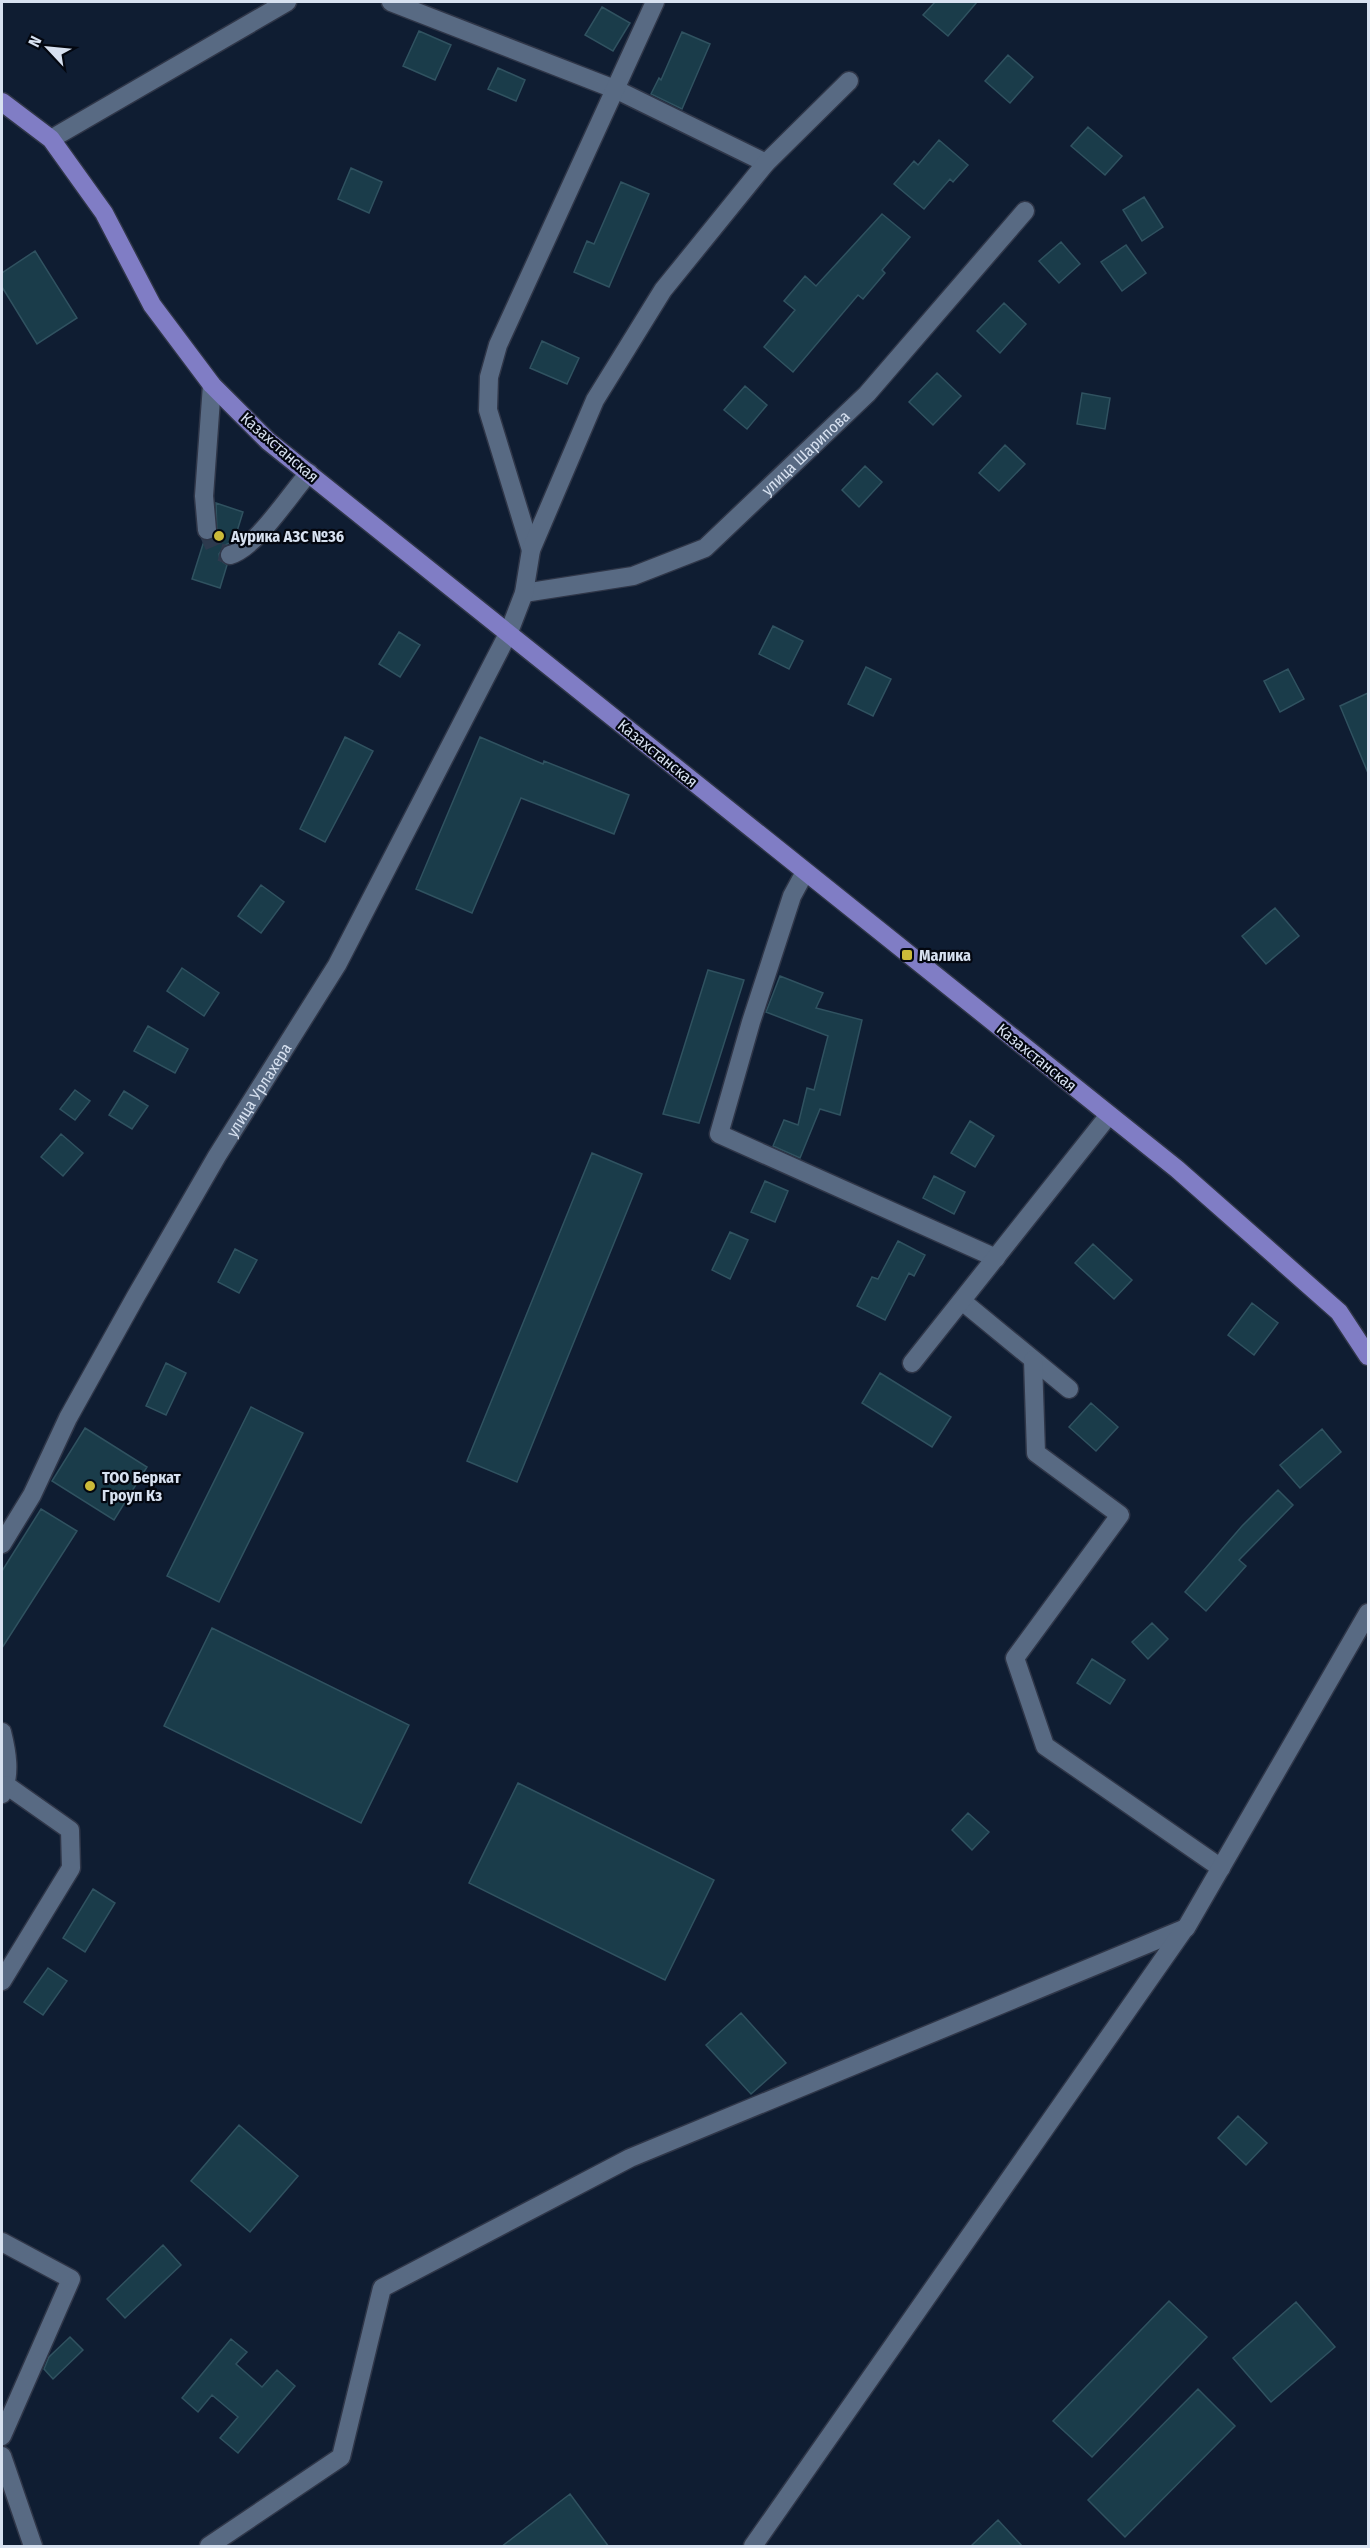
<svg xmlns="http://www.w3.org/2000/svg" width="1370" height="2548" viewBox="0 0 1370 2548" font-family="'Fira Sans Condensed',sans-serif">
<rect width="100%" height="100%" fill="#0f1d32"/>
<!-- building -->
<path fill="#1a3c4a" stroke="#305260" stroke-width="1.5" d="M935 2H977L948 36 923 15Z
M602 7 630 23 613 51 585 35Z
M419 31 451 45 435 80 403 66Z
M682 32 710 44 682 109 651 94 659 78 661 80Z
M1008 55 1033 77 1010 103 985 81Z
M498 68 525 80 516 101 488 89Z
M1088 127 1122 156 1105 175 1071 146Z
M939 140 968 165 953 182 950 179 924 209 894 184 914 161 918 165Z
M351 168 382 182 369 213 338 199Z
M621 182 649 194 609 287 574 272 587 241 594 244Z
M1144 197 1163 227 1142 241 1123 210Z
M882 214 910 237 882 270 885 273 863 299 858 295 793 372 764 347 795 310 784 301 805 276 816 286Z
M1061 242 1080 264 1059 283 1039 261Z
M1126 245 1146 273 1122 291 1101 262Z
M35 251 77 318 37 344 2 287V273Z
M1004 303 1026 324 1000 353 977 331Z
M542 341 579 358 567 384 530 368Z
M937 373 961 396 933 425 909 402Z
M745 386 767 405 747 429 724 410Z
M1082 393 1110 398 1105 429 1077 424Z
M1005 445 1025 464 999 491 979 473Z
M865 466 882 482 859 507 842 490Z
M216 503 243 512 234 541 225 545 219 554 220 560 227 565 220 588 192 579 204 541 213 539 217 534Z
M773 626 803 641 789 669 759 654Z
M399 632 420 645 400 677 379 664Z
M866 667 891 679 873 716 848 704Z
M1288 669 1304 699 1280 712 1264 681Z
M1368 693V773L1340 706Z
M345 737 373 751 325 842 300 829Z
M480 737 543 764 544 761 629 795 614 834 521 798 472 913 416 889Z
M261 885 284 902 261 933 238 916Z
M1275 908 1299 936 1266 964 1242 936Z
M182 968 219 993 204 1016 167 991Z
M708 970 744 980 699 1123 663 1114Z
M780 976 823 993 816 1008 862 1020 840 1115 820 1109 800 1158 773 1146 784 1120 798 1125 807 1088 814 1090 828 1036 766 1012Z
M148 1026 188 1049 175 1073 134 1051Z
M75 1090 90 1101 75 1120 60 1109Z
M124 1091 148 1106 132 1129 109 1115Z
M970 1121 994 1136 975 1167 951 1153Z
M61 1134 83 1153 63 1176 41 1157Z
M592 1153 642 1174 517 1482 467 1461Z
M934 1176 965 1192 954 1214 923 1198Z
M765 1181 788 1191 775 1222 751 1212Z
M730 1232 748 1240 730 1279 712 1270Z
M898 1241 925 1255 914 1276 909 1273 885 1320 857 1306 872 1277 878 1279Z
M1093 1244 1132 1280 1114 1299 1075 1263Z
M235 1249 257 1260 239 1293 218 1282Z
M1252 1303 1278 1323 1254 1355 1228 1335Z
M166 1363 186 1373 166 1415 146 1406Z
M880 1373 951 1417 932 1447 862 1403Z
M1091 1403 1118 1427 1096 1451 1069 1427Z
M251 1407 303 1433 219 1602 167 1576Z
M85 1428 147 1467 114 1520 52 1481Z
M1322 1429 1341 1452 1300 1488 1280 1465Z
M1278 1490 1293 1505 1239 1560 1246 1566 1206 1611 1185 1592 1242 1526Z
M41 1509 77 1531 2 1648V1571Z
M1152 1623 1168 1639 1148 1659 1132 1642Z
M212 1628 409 1725 361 1823 164 1726Z
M1092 1659 1125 1680 1110 1704 1077 1683Z
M518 1783 714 1880 665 1980 469 1883Z
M968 1813 989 1832 972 1850 952 1830Z
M93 1889 115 1903 85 1952 63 1938Z
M48 1968 67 1981 43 2015 24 2002Z
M741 2013 786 2063 751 2094 706 2045Z
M1238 2116 1267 2143 1246 2165 1218 2138Z
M239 2125 298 2176 250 2232 191 2181Z
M163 2245 181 2265 125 2318 107 2299Z
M1169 2301 1207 2337 1092 2457 1053 2421Z
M1296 2302 1335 2347 1271 2402 1233 2358Z
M70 2337 83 2350 53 2379 44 2369 49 2357Z
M231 2339 247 2352 236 2364 262 2387 277 2370 295 2386 238 2453 220 2438 238 2417 212 2395 198 2412 182 2398Z
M1198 2389 1235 2426 1125 2537 1088 2500Z
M570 2494 609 2547H501Z
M998 2520 1023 2547H970Z"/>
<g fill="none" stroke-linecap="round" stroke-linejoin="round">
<!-- minor-tunnel -->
<path stroke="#2d3a4e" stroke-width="18" stroke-dasharray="18 9" stroke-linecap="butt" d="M207 530 216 551 230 555"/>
<!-- minor casing -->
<g stroke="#2f3648" stroke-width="21">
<g id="minor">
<path d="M391 2 617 90 766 163"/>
<path d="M51 139 287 2"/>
<path d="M207 530 204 496 212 385"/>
<path d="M531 550 488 410 489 377 498 345 655 2"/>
<path d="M230 555C257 547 289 495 309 473"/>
<path id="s1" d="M524 593 633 576 705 548 867 394 1025 211"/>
<path d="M805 872 792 896 751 1022 719 1134 996 1258"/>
<path d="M962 1301 1069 1389"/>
<path d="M1033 1360 1036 1453 1120 1515 1015 1658 1045 1746 1221 1868"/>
<path d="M912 1363 1109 1115"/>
<path id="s2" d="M2 1544 32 1495 68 1418 136 1296 217 1156 337 965 509 632 524 593 531 550 595 400 663 290 766 163 849 81"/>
<path d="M2 1732C7 1752 11 1774 2 1794"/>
<path d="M2 1981 71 1868 70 1830 6 1785"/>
<path d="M2 2242 71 2279 2 2436"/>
<path d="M2 2456 33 2546"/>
<path d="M209 2546 341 2457 382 2288 630 2158 1186 1928 1368 1613"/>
<path d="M753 2546 1185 1928"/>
</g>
</g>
<!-- major casing -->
<g stroke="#2f3648" stroke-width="21">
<path id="major" d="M2 102 51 139 104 213 152 305 212 385 268 441 1177 1169 1339 1312 1368 1356"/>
</g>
<!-- minor -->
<use href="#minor" stroke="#586a83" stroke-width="18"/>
<!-- major -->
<use href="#major" stroke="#807dc5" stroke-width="18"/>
</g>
<!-- markers -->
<g fill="#cbba39" stroke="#030710" stroke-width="2">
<circle cx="219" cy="536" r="6"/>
<rect x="901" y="949" width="12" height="12" rx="3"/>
<circle cx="90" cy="1486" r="6"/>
</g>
<g text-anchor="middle" stroke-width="4.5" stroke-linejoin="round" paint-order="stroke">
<!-- street labels -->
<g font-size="16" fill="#d7e1f0" stroke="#030710">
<text transform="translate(280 447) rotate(41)" y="6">Казахстанская</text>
<text dy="6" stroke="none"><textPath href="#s1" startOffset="326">улица Шарипова</textPath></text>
<text transform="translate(658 753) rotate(39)" y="6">Казахстанская</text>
<text transform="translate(1037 1057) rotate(39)" y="6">Казахстанская</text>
<text dy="6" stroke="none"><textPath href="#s2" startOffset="522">улица Урлахера</textPath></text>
</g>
<!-- poi labels -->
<g font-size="16" font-weight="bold" fill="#d7e1f0" stroke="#030710" text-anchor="start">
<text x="231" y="542">Аурика АЗС №36</text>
<text x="919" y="961">Малика</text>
<text x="102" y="1483">ТОО Беркат<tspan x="102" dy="18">Гроуп Кз</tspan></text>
</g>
</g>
<!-- border -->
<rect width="1370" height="2548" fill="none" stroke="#d7e1f0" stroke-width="6"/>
<!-- north arrow -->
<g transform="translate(48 48) rotate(296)" stroke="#030710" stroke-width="4.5" paint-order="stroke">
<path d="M0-4.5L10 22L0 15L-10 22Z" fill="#d7e1f0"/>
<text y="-9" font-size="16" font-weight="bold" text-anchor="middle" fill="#d7e1f0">N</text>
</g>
</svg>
